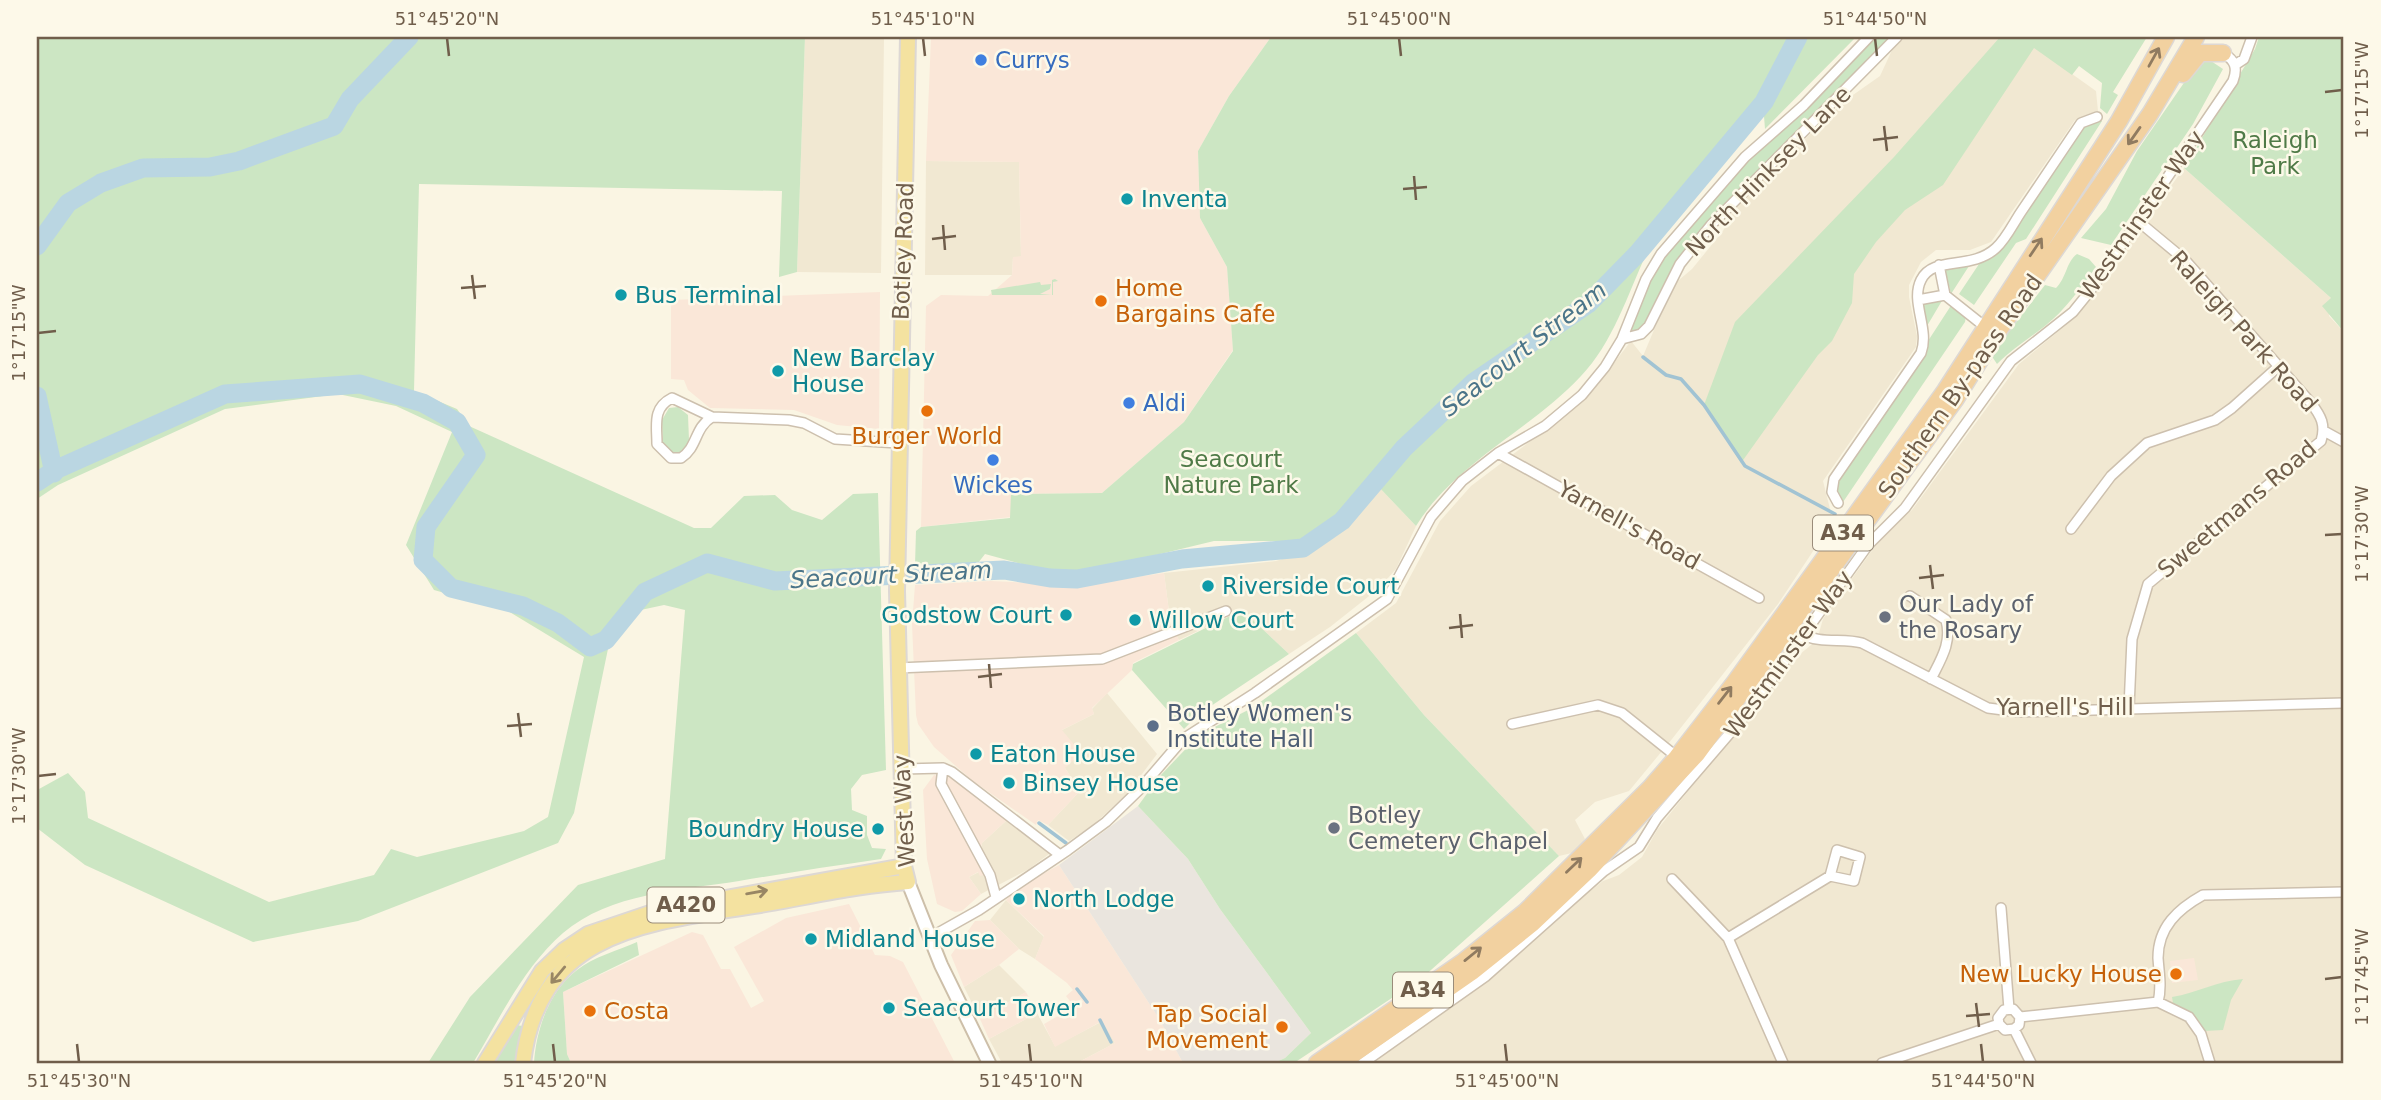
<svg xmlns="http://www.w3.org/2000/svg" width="2381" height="1100" viewBox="0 0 2381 1100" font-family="'DejaVu Sans',sans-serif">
<rect width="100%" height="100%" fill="#faf5e3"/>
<!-- residential -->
<path fill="#f1e8d2" d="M805 37H884L881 273 797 272Z
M1904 37H2020L2096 91 2098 111 2075 120 1991 242 1970 250H1936L1921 262 1909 285V297L1917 336 1916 347 1823 481 1833 521 1778 604 1672 739 1629 791 1595 802 1575 820 1585 839 1576 852 1559 856 1424 715 1356 633 1396 603 1440 521 1471 486 1586 399 1631 341 1643 356 1673 285 1692 269 1723 231 1734 208 1843 102 1880 76 1893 48Z
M926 161 1019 162 1021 257H1013L1012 275H925Z
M2184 168 2331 298 2329 316 2344 332V1063H1374L1603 881 1619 875 1642 857 1657 830 1793 660 1817 640 1823 619 1881 538 1912 510 2019 364 2078 315Z
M1376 484 1416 526 1396 569 1378 589 1330 627 1289 654 1242 610 1179 640 1171 627 1164 573 1276 561 1299 554 1336 536Z
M1107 693 1157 754 1127 794 1092 826 1069 841 1048 825 1080 791 1065 768 1062 730 1094 714 1092 709Z
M1007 820 1049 854 1029 869 981 894 969 877 979 872 982 843Z
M1006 900 1044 937 1035 959 1019 949 990 920Z
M999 965 1026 992 980 1019 964 987Z
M1037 1013 1055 1046 1103 1021 1115 1043 1077 1063H1002L989 1039Z"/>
<!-- commercial -->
<path fill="#fae7d8" d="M931 37H1271L1229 96 1198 151 1200 218 1227 267 1233 350 1184 422 1102 493 1011 494V517L921 527 926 306 941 295 988 296 1012 275 1013 257 1021 256 1019 162 926 161Z
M880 292 879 429 837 425 794 410 710 408 688 390 684 380 671 379V300Z
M1164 573 1171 627 1179 640 1133 663 1132 670 1092 708 1094 714 1062 730 1081 753 1065 768 1080 791 1048 825 1038 820 1036 825 973 781 934 747 918 724 916 715 912 624 915 585 991 581 1079 585Z
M934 775 953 778 1007 820 982 843 979 856 989 874 980 876 978 872 969 877 981 894 962 911 955 912 937 904 927 859 923 790Z
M1059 865 1158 1017 1183 1063H1077L1115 1043 1102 1021 1055 1047 1044 1024 1083 1002 1081 999 1073 1005 1066 996 1073 990 1067 983 1035 959 1044 936 1006 900 1019 887Z
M849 904 875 955 890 956 903 962 955 1063H571L567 1054 563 992 692 932 703 935 721 969H730L751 1008 764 1001 734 947 786 918Z
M990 920 1019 949 999 965 964 987 951 955 975 921Z
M2194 958 2198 980 2172 983 2170 961Z
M1026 992 1037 1013 989 1039 980 1019Z"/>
<!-- industrial -->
<path fill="#eae5de" d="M1138 806 1188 859 1220 909 1311 1033 1285 1058 1274 1063H1183L1158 1017 1059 865Z"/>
<!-- green -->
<path fill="#cce6c3" d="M37 37H805L797 272 779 277 782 191 419 184 414 391 457 409 469 426 694 528H711L744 496 775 495 792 510 822 520 853 494 878 493 886 770 862 775 851 789 852 810 867 816V835L872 848 886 849 881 859C833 866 786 873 739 881 681 890 610 893 563 933 523 968 500 1018 473 1063H428L470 997 578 885 665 859 685 610 664 605 636 611 609 644 574 813 558 843 358 921 253 942 85 865 37 828 39 789 68 773 85 792 88 818 269 902 374 875 391 849 417 857 524 831 548 817 584 657 508 611 434 590 406 545 452 432 396 406 338 394 225 409 58 485 37 499Z
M1271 37H1856L1765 129 1763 103 1637 254 1588 304 1474 383 1404 448 1354 505 1350 501 1341 516 1325 529 1301 541H1214L1094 570 1059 574 985 554 978 563 915 565 916 531 921 527 1010 518 1011 494 1102 493 1184 422 1233 351 1227 267 1200 218 1198 151 1229 96Z
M1869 37H1897L1680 264 1649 326 1622 339 1646 279 1745 157Z
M2000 37H2147L2113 92 2118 95 2107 114 2100 108 2102 83 2079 66 2072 75 2034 48 1943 185 1905 210 1876 242 1854 274 1852 303 1832 341 1818 355 1741 463 1704 405 1735 322 1894 157Z
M2259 37H2344V332L2322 306 2331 298 2184 168 2255 49Z
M2208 59 2223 69 2193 124 2111 245 2081 238 2106 209 2137 151 2199 61Z
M2094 120 2102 121 2026 239 2016 243 1974 305 1959 294 1979 264 1997 250 2081 126Z
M1648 250C1629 291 1613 343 1581 376 1531 430 1456 462 1416 526L1376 484 1411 448 1494 373 1597 306 1606 290Z
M2077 254 2089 259 2096 267C2080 289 2065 310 2045 326 2028 339 2012 349 1997 364L1991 355 2045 285 2056 288C2067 277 2066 262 2077 254Z
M1969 266 1951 294 1945 269Z
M1055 279 1058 281 1053 282V295H992L991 290 1040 282 1041 285 1051 284 1050 289 1040 294 1052 295V280Z
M1943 299 1927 326 1923 303Z
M1952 304 1966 316 1965 322 1841 505 1835 491 1841 475Z
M678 407 688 415 689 440 683 452 675 454 663 445 662 420 669 408Z
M1242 610 1289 654 1199 714 1184 729 1132 670 1133 664Z
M1356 633 1424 715 1559 856 1422 978 1294 1063H1274L1285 1058 1311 1033 1220 909 1188 859 1138 806 1159 777 1199 735 1252 708Z
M637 942 639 955 563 992 567 1054 571 1063H534C536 1030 549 991 577 970 593 957 619 950 637 942Z
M2243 979 2231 1000 2223 1030 2205 1031 2190 1011 2173 1003 2172 997C2197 993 2217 981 2243 979Z
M517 1025 522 1026 515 1063H494Z"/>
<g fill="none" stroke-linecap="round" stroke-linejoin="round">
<!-- stream -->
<path stroke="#a1c3d3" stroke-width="3.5" d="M1643 357 1666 375 1681 379 1704 405 1745 466 1835 514
M1039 823 1066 843
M1077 989 1087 1002
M1100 1020 1111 1042"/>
<!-- river -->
<path stroke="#bad6e2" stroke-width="19" d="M37 246 68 203 101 183 143 168 210 167 239 161 334 126 350 99 409 37
M37 396 54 473
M37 482 55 470 225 394 360 384 423 403 457 422 476 455 426 527 423 560 451 588 523 606 558 623 590 647 606 640 645 592 707 563 775 581 1004 570 1050 578 1077 579 1182 559 1303 548 1342 521 1404 448 1474 382 1588 304 1637 254 1764 102 1798 37"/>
<!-- minor casing -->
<g stroke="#cdc0ae" stroke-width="12">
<path id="minor" d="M2235 65 2244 59 2252 37
M1945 295 1984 326
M1918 300 1945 295 1939 265
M1622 339 1641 334 1649 326 1680 264 1711 225 1897 37
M712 417C694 428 698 447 681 458H671L657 444C657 425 652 408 672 398L712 417 789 420 804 423 835 439 898 443
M2324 431 2344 442
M1498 453 1759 598
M1838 503 1832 492 1834 479 1921 353C1930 329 1910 302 1921 280 1933 255 1971 271 1996 248 2006 239 2013 224 2021 212 2041 182 2061 153 2081 123L2097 117
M2071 529 2111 476 2147 443 2215 420 2232 408 2279 366
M1910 596 1946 620C1952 643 1941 659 1931 679
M1802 634C1819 644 1843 638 1862 643L1988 708 2019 712 2344 703
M898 668 1102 659 1226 611
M2129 708 2132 639 2148 584 2321 441C2326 425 2321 416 2311 403L2185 260 2138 221
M1512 724 1598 705 1622 713 1677 757
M943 768 941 784 990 875 996 897
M903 769 943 768 952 772 1060 855
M1672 879 1728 938 1783 1063
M2001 908 2009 1009
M931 937 979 910 1068 850 1106 822 1140 789 1183 739 1255 693 1387 599 1431 517 1462 481 1498 453 1545 426 1582 395 1605 367 1622 339 1646 279 1661 254 1745 157 1804 105 1869 37
M1728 938 1830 876 1854 881 1860 857 1837 850 1830 876
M2158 1002C2162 987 2159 973 2158 958 2158 927 2178 909 2203 895L2344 892
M2020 1017 2158 1002 2189 1017 2201 1034 2210 1063
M1999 1024 1998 1018 2004 1010 2013 1009 2020 1017
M1999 1024 2005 1030 2014 1029 2019 1025 2020 1017
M2014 1029 2031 1063
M1363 1063 1486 976 1604 871 1639 847 1657 818 1748 712 1868 545 1905 508 2011 361 2073 312 2090 291 2233 81C2238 68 2235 60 2223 53
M1882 1063 1999 1024"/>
</g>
<!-- secondary casing -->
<g stroke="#cdbfa9" stroke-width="16">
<path id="secondary" d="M908 882 941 965 989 1063"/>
</g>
<!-- primary casing -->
<g stroke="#ddd8d4" stroke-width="18">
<path id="primary" d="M485 1063 542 971 564 950 588 934 659 910 904 866
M523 1063C539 928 651 923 760 905 809 897 859 885 908 882L904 866 897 591 908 37"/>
</g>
<!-- trunk casing -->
<g stroke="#ddd8d4" stroke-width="19">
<path id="trunk" d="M2183 74 2200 53H2223
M1317 1063 1464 961 1525 912 1650 788 1677 757 1735 682 1945 391 2119 121 2166 37
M1341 1063 1472 972 1533 923 1589 870 1697 754 1955 400 1995 336 2150 114 2196 37"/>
</g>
<!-- minor -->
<use href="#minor" stroke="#fff" stroke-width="9"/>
<!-- secondary -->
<use href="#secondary" stroke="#fff" stroke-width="12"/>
<!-- primary -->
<use href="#primary" stroke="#f4e2a0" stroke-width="14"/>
<!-- trunk -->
<use href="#trunk" stroke="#f2d1a0" stroke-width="16"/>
</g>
<!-- one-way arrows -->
<defs><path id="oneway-shaft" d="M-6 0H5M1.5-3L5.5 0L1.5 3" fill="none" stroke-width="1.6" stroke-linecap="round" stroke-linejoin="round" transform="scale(1.75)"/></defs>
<g stroke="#907b60">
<use href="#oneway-shaft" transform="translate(2154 57) rotate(-61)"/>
<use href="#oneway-shaft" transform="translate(2134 136) rotate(125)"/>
<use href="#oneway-shaft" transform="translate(2036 247) rotate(-56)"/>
<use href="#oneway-shaft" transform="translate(1725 695) rotate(-52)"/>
<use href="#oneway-shaft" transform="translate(1574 865) rotate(-44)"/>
<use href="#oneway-shaft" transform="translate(1473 954) rotate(-39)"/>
</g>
<g stroke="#988664">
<use href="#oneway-shaft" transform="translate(757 892) rotate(-10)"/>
<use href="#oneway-shaft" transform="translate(558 975) rotate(130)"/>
</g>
<!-- ticks -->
<path fill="none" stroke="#705e4b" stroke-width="2.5" d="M447 38 449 56M923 38 925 56M1399 38 1401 56M1875 38 1877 56M2325 92 2342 90M1884 126 1887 151M1873 140 1898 137M1414 176 1416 200M1403 189 1427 187M943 225 945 250M932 239 956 236M472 275 475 299M461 288 486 286M38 333 56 331M2325 535 2342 534M1930 565 1933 589M1919 578 1944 575M1460 614 1462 638M1449 628 1473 625M989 664 991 688M978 677 1002 674M518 713 521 737M507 726 532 724M38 776 56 774M2325 979 2342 977M1976 1003 1979 1027M1966 1016 1990 1014M77 1044 79 1062M553 1044 555 1062M1029 1044 1031 1062M1505 1044 1507 1062M1981 1044 1983 1062"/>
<!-- markers -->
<g fill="#3f7fe0" stroke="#fdf9e9" stroke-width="2.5">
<circle cx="981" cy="60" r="7"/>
<circle cx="1129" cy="403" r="7"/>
<circle cx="993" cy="460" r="7"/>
</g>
<g fill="#0f9aa8" stroke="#fdf9e9" stroke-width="2.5">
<circle cx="1127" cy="199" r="7"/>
<circle cx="621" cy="295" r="7"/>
<circle cx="778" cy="371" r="7"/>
<circle cx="1208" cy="586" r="7"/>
<circle cx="1066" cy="615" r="7"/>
<circle cx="1135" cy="620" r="7"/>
<circle cx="976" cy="754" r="7"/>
<circle cx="1009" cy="783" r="7"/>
<circle cx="878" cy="829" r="7"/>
<circle cx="1019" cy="899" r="7"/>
<circle cx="811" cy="939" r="7"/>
<circle cx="889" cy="1008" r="7"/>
</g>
<g fill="#e8710a" stroke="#fdf9e9" stroke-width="2.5">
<circle cx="1101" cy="301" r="7"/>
<circle cx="927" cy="411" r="7"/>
<circle cx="2176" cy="974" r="7"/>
<circle cx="590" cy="1011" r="7"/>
<circle cx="1282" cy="1027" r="7"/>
</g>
<g fill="#6b7280" stroke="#fdf9e9" stroke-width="2.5">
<circle cx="1885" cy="617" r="7"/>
<circle cx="1334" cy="828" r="7"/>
</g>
<circle fill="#5c6f8a" stroke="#fdf9e9" stroke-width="2.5" cx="1153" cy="726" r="7"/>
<g text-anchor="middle" stroke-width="5" stroke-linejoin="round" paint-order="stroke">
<!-- shield labels -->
<g fill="#fdf9e9" stroke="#9a8c7a" stroke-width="2">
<rect x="1813" y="515.5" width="60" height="35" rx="5"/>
<rect x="647.5" y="887.5" width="77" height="35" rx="5"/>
<rect x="1393" y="972.5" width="60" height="35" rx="5"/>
</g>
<g font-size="21" font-weight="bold" fill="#705e4b">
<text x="1843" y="540">A34</text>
<text x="686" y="912">A420</text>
<text x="1423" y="997">A34</text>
</g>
<!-- shop labels -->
<g font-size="23" fill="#366cbe" stroke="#fdf9e9" text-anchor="start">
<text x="995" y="68">Currys</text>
<text x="1143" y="411">Aldi</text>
<text x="993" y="493" text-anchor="middle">Wickes</text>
</g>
<!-- park labels -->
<g font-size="23" fill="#4f7a47" stroke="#fdf9e9">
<text x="2275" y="148">Raleigh<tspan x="2275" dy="26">Park</tspan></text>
<text x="1231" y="467">Seacourt<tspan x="1231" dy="26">Nature Park</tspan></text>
</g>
<!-- street labels -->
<g font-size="23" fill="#705e4b" stroke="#fdf9e9">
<text transform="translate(1768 171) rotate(-46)" y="8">North Hinksey Lane</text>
<text transform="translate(2141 215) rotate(-55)" y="8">Westminster Way</text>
<text transform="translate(903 251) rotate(-88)" y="8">Botley Road</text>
<text transform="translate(2244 331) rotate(48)" y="8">Raleigh Park Road</text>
<text transform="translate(1960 386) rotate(-55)" y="8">Southern By-pass Road</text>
<text transform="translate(2237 509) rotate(-40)" y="8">Sweetmans Road</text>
<text transform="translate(1629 525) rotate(29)" y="8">Yarnell's Road</text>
<text transform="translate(1788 654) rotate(-54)" y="8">Westminster Way</text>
<text x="2065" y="715">Yarnell's Hill</text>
<text transform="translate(904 811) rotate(-93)" y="8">West Way</text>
</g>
<!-- culture labels -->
<g font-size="23" fill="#0d838f" stroke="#fdf9e9" text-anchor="start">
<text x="1141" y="207">Inventa</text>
<text x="635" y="303">Bus Terminal</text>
<text x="792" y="366">New Barclay<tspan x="792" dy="26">House</tspan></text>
<text x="1222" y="594">Riverside Court</text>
<text x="1052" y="623" text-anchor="end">Godstow Court</text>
<text x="1149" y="628">Willow Court</text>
<text x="990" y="762">Eaton House</text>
<text x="1023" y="791">Binsey House</text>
<text x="864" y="837" text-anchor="end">Boundry House</text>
<text x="1033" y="907">North Lodge</text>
<text x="825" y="947">Midland House</text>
<text x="903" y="1016">Seacourt Tower</text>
</g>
<!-- food labels -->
<g font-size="23" fill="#c56008" stroke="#fdf9e9" text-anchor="start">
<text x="1115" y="296">Home<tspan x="1115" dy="26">Bargains Cafe</tspan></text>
<text x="927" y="444" text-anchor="middle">Burger World</text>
<text x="2162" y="982" text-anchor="end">New Lucky House</text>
<text x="604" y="1019">Costa</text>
<text x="1268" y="1022" text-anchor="end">Tap Social<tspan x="1268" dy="26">Movement</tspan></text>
</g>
<!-- worship labels -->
<g font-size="23" fill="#5b616d" stroke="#fdf9e9" text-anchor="start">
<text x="1899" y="612">Our Lady of<tspan x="1899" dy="26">the Rosary</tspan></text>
<text x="1348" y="823">Botley<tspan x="1348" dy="26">Cemetery Chapel</tspan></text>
</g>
<!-- service labels -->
<g font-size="23" fill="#4e5e75" stroke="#fdf9e9" text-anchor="start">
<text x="1167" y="721">Botley Women's<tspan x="1167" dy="26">Institute Hall</tspan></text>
</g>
<!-- water labels -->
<g font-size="24" font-style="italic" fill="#4b7589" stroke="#fdf9e9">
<text transform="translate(1524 349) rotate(-38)" y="8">Seacourt Stream</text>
<text transform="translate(891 575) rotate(-3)" y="8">Seacourt Stream</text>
</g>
</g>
<!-- border -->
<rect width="2381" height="1100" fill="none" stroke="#fdf9e9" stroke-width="77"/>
<rect x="38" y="38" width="2304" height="1024" fill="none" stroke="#705e4b" stroke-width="2.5"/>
<g font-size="18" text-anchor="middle" fill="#705e4b">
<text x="447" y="25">51°45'20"N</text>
<text x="923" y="25">51°45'10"N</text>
<text x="1399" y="25">51°45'00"N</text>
<text x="1875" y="25">51°44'50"N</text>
<text transform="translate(2362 90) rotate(-90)" y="6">1°17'15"W</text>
<text transform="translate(19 333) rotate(-90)" y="6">1°17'15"W</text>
<text transform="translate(2362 534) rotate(-90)" y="6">1°17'30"W</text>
<text transform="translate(19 776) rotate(-90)" y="6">1°17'30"W</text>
<text transform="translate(2362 977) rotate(-90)" y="6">1°17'45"W</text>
<text x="79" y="1087">51°45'30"N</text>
<text x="555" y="1087">51°45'20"N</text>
<text x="1031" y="1087">51°45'10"N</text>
<text x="1507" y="1087">51°45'00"N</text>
<text x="1983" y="1087">51°44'50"N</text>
</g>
</svg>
